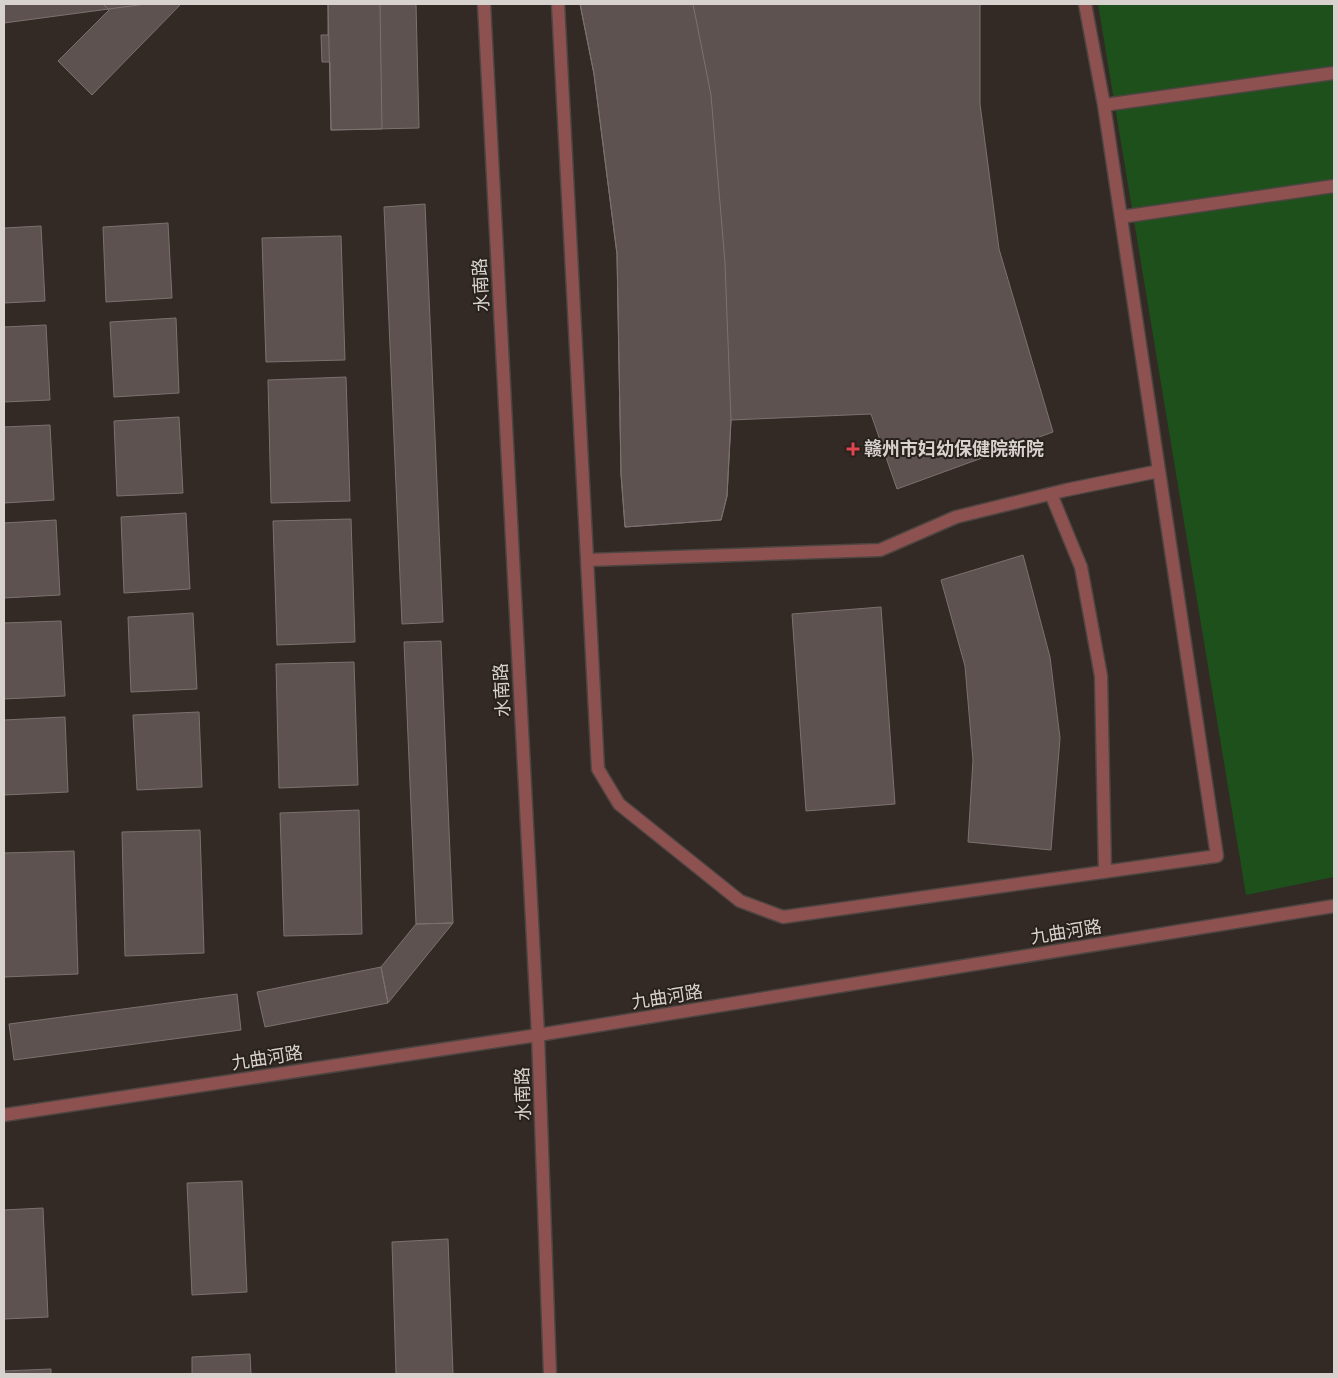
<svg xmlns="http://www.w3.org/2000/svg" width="1338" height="1378" viewBox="0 0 1338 1378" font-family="Figtree,'Noto Sans SC',sans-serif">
<rect width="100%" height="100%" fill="#332a26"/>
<!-- green -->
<path fill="#1d501b" d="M1098 4H1334V877L1246 895Z"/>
<!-- building -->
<path fill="#5e5251" stroke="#7d7170" d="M4 4H146L4 23Z
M103 4H181L92 95 58 61 109 10Z
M328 4H380L382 129 331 130 330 62H322L321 35H328Z
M328 4H416L419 128 331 130Z
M580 4H980V104L999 249 1053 432 897 489 871 414 731 420 727 496 721 520 625 527 621 474 617 254 594 74Z
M580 4H693L711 95 725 263 731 420 727 496 721 520 625 527 621 474 617 254 594 74Z
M425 204 443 622 402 624 384 207Z
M168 223 172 298 106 302 103 227Z
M41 226 45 301 4 303V228Z
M341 236 345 360 266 362 262 238Z
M176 318 179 393 114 397 110 322Z
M46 325 50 400 4 402V327Z
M346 377 350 501 271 503 268 380Z
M179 417 183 493 117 496 114 421Z
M50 425 54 500 4 503V427Z
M186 513 190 589 124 593 121 517Z
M351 519 355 642 277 645 273 521Z
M56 520 60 595 4 598V523Z
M1023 555 1050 657 1060 738 1051 850 968 842 973 760 965 666 941 580Z
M881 607 895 804 806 811 792 614Z
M193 613 197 689 131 692 128 617Z
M61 621 65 696 4 699V623Z
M441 641 453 923 416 924 404 642Z
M354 662 358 785 279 788 276 664Z
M199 712 202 787 137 790 133 715Z
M65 717 68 792 4 795V720Z
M359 810 362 934 284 936 280 813Z
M200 830 204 953 125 956 122 832Z
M74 851 78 974 4 977V853Z
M453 923 388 1003 381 967 416 924Z
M381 967 388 1003 265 1027 257 992Z
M237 994 241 1030 14 1060 9 1024Z
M242 1181 247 1292 192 1295 187 1183Z
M43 1208 48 1317 4 1319V1210Z
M448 1239 453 1374H396L392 1242Z
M250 1354 251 1374H192V1357Z
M51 1369V1374H4V1371Z"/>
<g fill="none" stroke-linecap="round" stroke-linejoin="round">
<!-- minor casing -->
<g stroke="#4d4541" stroke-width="15">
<path id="minor" d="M484 4 538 1035 550 1374
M558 4 598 769 619 804 740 901 783 917 1217 856 1104 105 1085 4
M1104 105 1334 73
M1121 217 1334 186
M1051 494 1081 567 1101 676 1105 872
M588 560 880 550 956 517 1066 490 1159 471
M4 1115 538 1035 1334 906"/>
</g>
<!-- minor -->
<use href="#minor" stroke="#8d5150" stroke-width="12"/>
</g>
<!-- markers -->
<path fill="#e0444e" stroke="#29211c" stroke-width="2" d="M850.5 441.5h5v5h5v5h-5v5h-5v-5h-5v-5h5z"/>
<g text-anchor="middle" stroke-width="4" stroke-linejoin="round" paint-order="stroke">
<!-- street labels -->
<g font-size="18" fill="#d7d2ce" stroke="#29211c">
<text transform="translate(481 285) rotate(-93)" y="6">水南路</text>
<text transform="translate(502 690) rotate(-93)" y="6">水南路</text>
<text transform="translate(1066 932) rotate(-9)" y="6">九曲河路</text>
<text transform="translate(667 997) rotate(-9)" y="6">九曲河路</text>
<text transform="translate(267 1058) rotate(-9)" y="6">九曲河路</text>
<text transform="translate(523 1094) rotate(-92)" y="6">水南路</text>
</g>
<!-- poi labels -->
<g font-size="18" font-weight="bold" fill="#d7d2ce" stroke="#29211c" text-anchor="start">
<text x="864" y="455">赣州市妇幼保健院新院</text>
</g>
</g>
<!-- border -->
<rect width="1338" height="1378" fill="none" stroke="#d7d2ce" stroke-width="10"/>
</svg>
